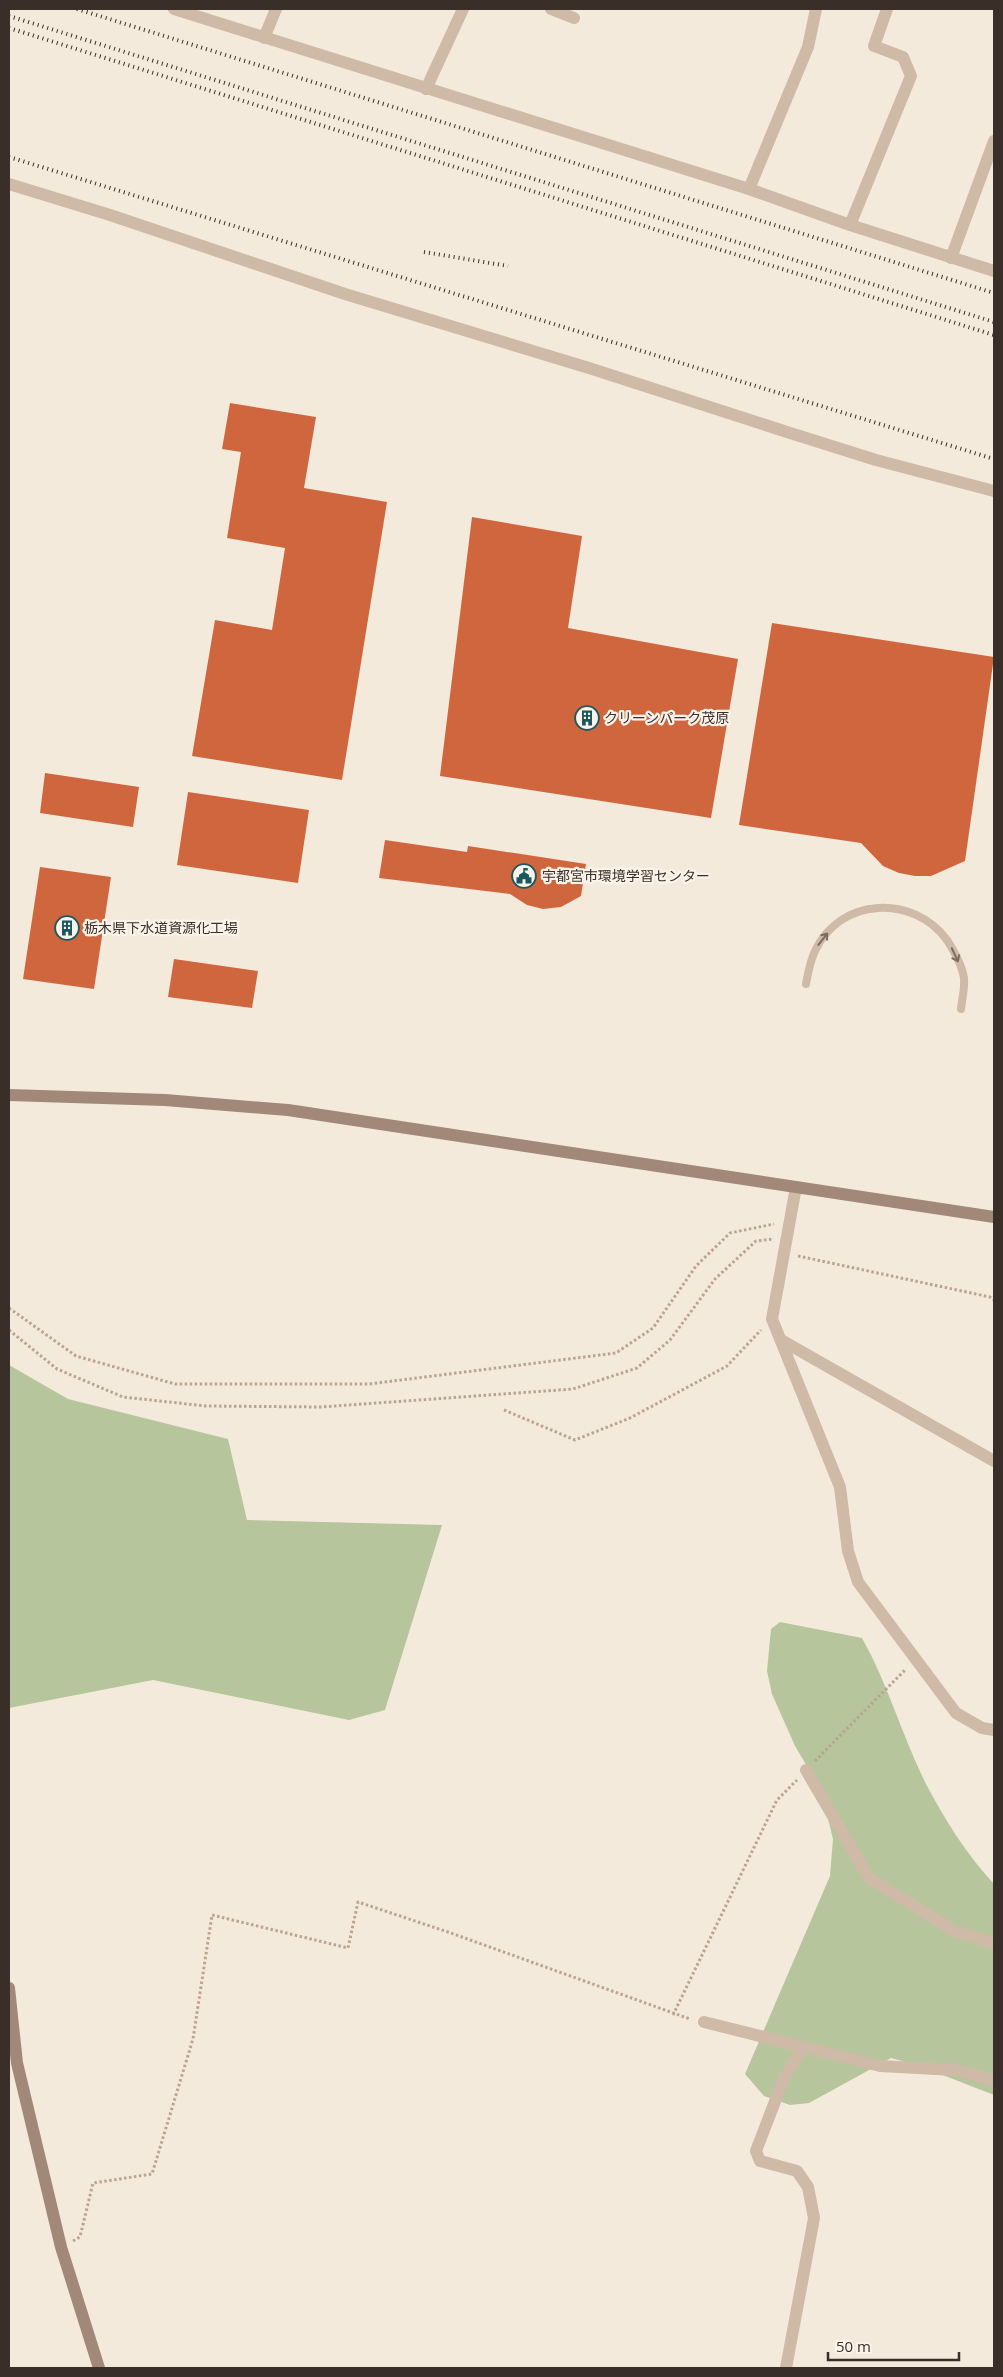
<svg xmlns="http://www.w3.org/2000/svg" width="1003" height="2377" viewBox="0 0 1003 2377" font-family="'Open Sans','Noto Sans JP',sans-serif">
<rect width="100%" height="100%" fill="#f4eadc"/>
<!-- green -->
<path fill="#b6c59b" d="M9 1365 68 1399 228 1439 247 1520 442 1525 385 1710 349 1720 153 1680 9 1708Z
M780 1622 862 1638C888 1684 902 1736 926 1784 945 1820 967 1855 994 1884V2095L917 2065 891 2058 809 2103 790 2105 764 2096 745 2074 830 1876 833 1839 821 1790 795 1746 772 1694 767 1671 771 1629Z"/>
<!-- building -->
<path fill="#d0663e" d="M230 403 316 417 304 488 387 502 342 780 192 756 215 620 272 630 285 548 227 538 241 452 222 449Z
M472 517 582 536 568 628 738 659 711 818 440 776Z
M772 623 994 657 965 861 931 876H915L899 873 883 866 861 843 739 825Z
M45 773 139 787 133 827 40 813Z
M188 792 309 810 298 883 177 865Z
M385 840 467 852 468 846 586 864 581 896 561 907 543 909 527 905 510 894 379 878Z
M40 867 111 877 94 989 23 979Z
M174 959 258 971 252 1008 168 997Z"/>
<g fill="none" stroke-linecap="round" stroke-linejoin="round">
<!-- path -->
<path stroke="#baa491" stroke-width="3" stroke-dasharray="2.5 2.5" stroke-linecap="butt" d="M798 1256 990 1297 994 1300
M9 1308 76 1356 175 1384H369L616 1353 653 1328 696 1266 730 1233 774 1224
M9 1330 57 1369 123 1397 206 1406 321 1407 573 1389 637 1368 670 1340 715 1279 756 1241 774 1239
M504 1410 575 1440 630 1418 727 1366 761 1330
M815 1761 906 1669
M673 2015 777 1800 797 1780
M73 2241 80 2237 93 2183 152 2174 193 2039 212 1915 348 1948 358 1902 448 1932 690 2019"/>
<!-- lane -->
<path stroke="#cebaa7" stroke-width="8" d="M806 984C808 973 810 961 815 951 840 897 913 894 947 940 954 951 962 965 964 978 965 988 962 999 961 1009"/>
<!-- street -->
<path stroke="#cebaa7" stroke-width="12" d="M174 9 749 189 850 225 994 271
M551 9 574 18
M264 38 276 9
M426 89 463 9
M9 184 110 215 345 294 589 368 787 432 876 460 994 491
M749 189 808 47 816 9
M850 225 911 76 903 57 874 46 887 9
M951 258 994 141
M796 1187 772 1319 840 1487 848 1551 858 1582 956 1713 982 1728 994 1730
M781 1340 994 1461
M806 1770 869 1878 956 1932 994 1943
M704 2022 880 2066 955 2070 994 2080
M786 2368 814 2218 808 2187 797 2171 760 2161 756 2151 784 2078 804 2047"/>
<!-- secondary -->
<path stroke="#a28878" stroke-width="12" d="M9 1095 165 1100 288 1110 994 1217
M9 1988 17 2063 61 2247 99 2368"/>
<!-- rail -->
<path stroke="#392e28" stroke-width="4" stroke-dasharray="1 4" stroke-linecap="butt" d="M77 9 994 293
M9 16 994 322
M9 28 994 335
M9 157 994 459
M424 252 508 266"/>
</g>
<!-- one-way arrows -->
<defs><path id="oneway-shaft" d="M-6 0H5M1.5-3L5.5 0L1.5 3" fill="none" stroke-width="1.6" stroke-linecap="round" stroke-linejoin="round" transform="scale(1.25)"/></defs>
<g stroke="#7c6d61">
<use href="#oneway-shaft" transform="translate(823 939) rotate(-52)"/>
<use href="#oneway-shaft" transform="translate(955 955) rotate(65)"/>
</g>
<!-- icons -->
<defs>
<g id="building-ring" transform="scale(1.25)"><circle r="9.5" fill="#fbf3e9" stroke="#1a585f" stroke-width="1.5"/><path d="M-4-6H4V6H1V3H-1V6H-4ZM-2.5-4.3h1.7v1.8h-1.7ZM.8-4.3h1.7v1.8H.8ZM-2.5-1h1.7V.8h-1.7ZM.8-1h1.7V.8H.8Z" fill="#1a585f"/></g>
<g id="civic-ring" transform="scale(1.25)"><circle r="9.5" fill="#fbf3e9" stroke="#1a585f" stroke-width="1.5"/><path d="M-.6-6.5H3V-4.5H.6V-3L4-1V1h2V6H-6V1h2V-1L-.6-3ZM-1.2 2.5V6h2.4V2.5Z" fill="#1a585f"/></g>
</defs>
<g fill-rule="evenodd">
<use href="#building-ring" x="587" y="718"/>
<use href="#civic-ring" x="524" y="876"/>
<use href="#building-ring" x="67" y="928"/>
</g>
<g text-anchor="middle" stroke-width="4.5" stroke-linejoin="round" paint-order="stroke">
<!-- poi labels -->
<g font-size="14" fill="#392e28" stroke="#fbf3e9" text-anchor="start">
<text x="604" y="723">クリーンパーク茂原</text>
<text x="542" y="881">宇都宮市環境学習センター</text>
<text x="84" y="933">栃木県下水道資源化工場</text>
</g>
</g>
<!-- border -->
<rect width="1003" height="2377" fill="none" stroke="#392e28" stroke-width="20"/>
<!-- scale -->
<path d="M828 2352v8h131v-8" fill="none" stroke="#392e28" stroke-width="2.5"/>
<text x="836" y="2352" font-size="15" fill="#392e28" stroke="#fbf3e9" stroke-width="4" paint-order="stroke">50 m</text>
</svg>
